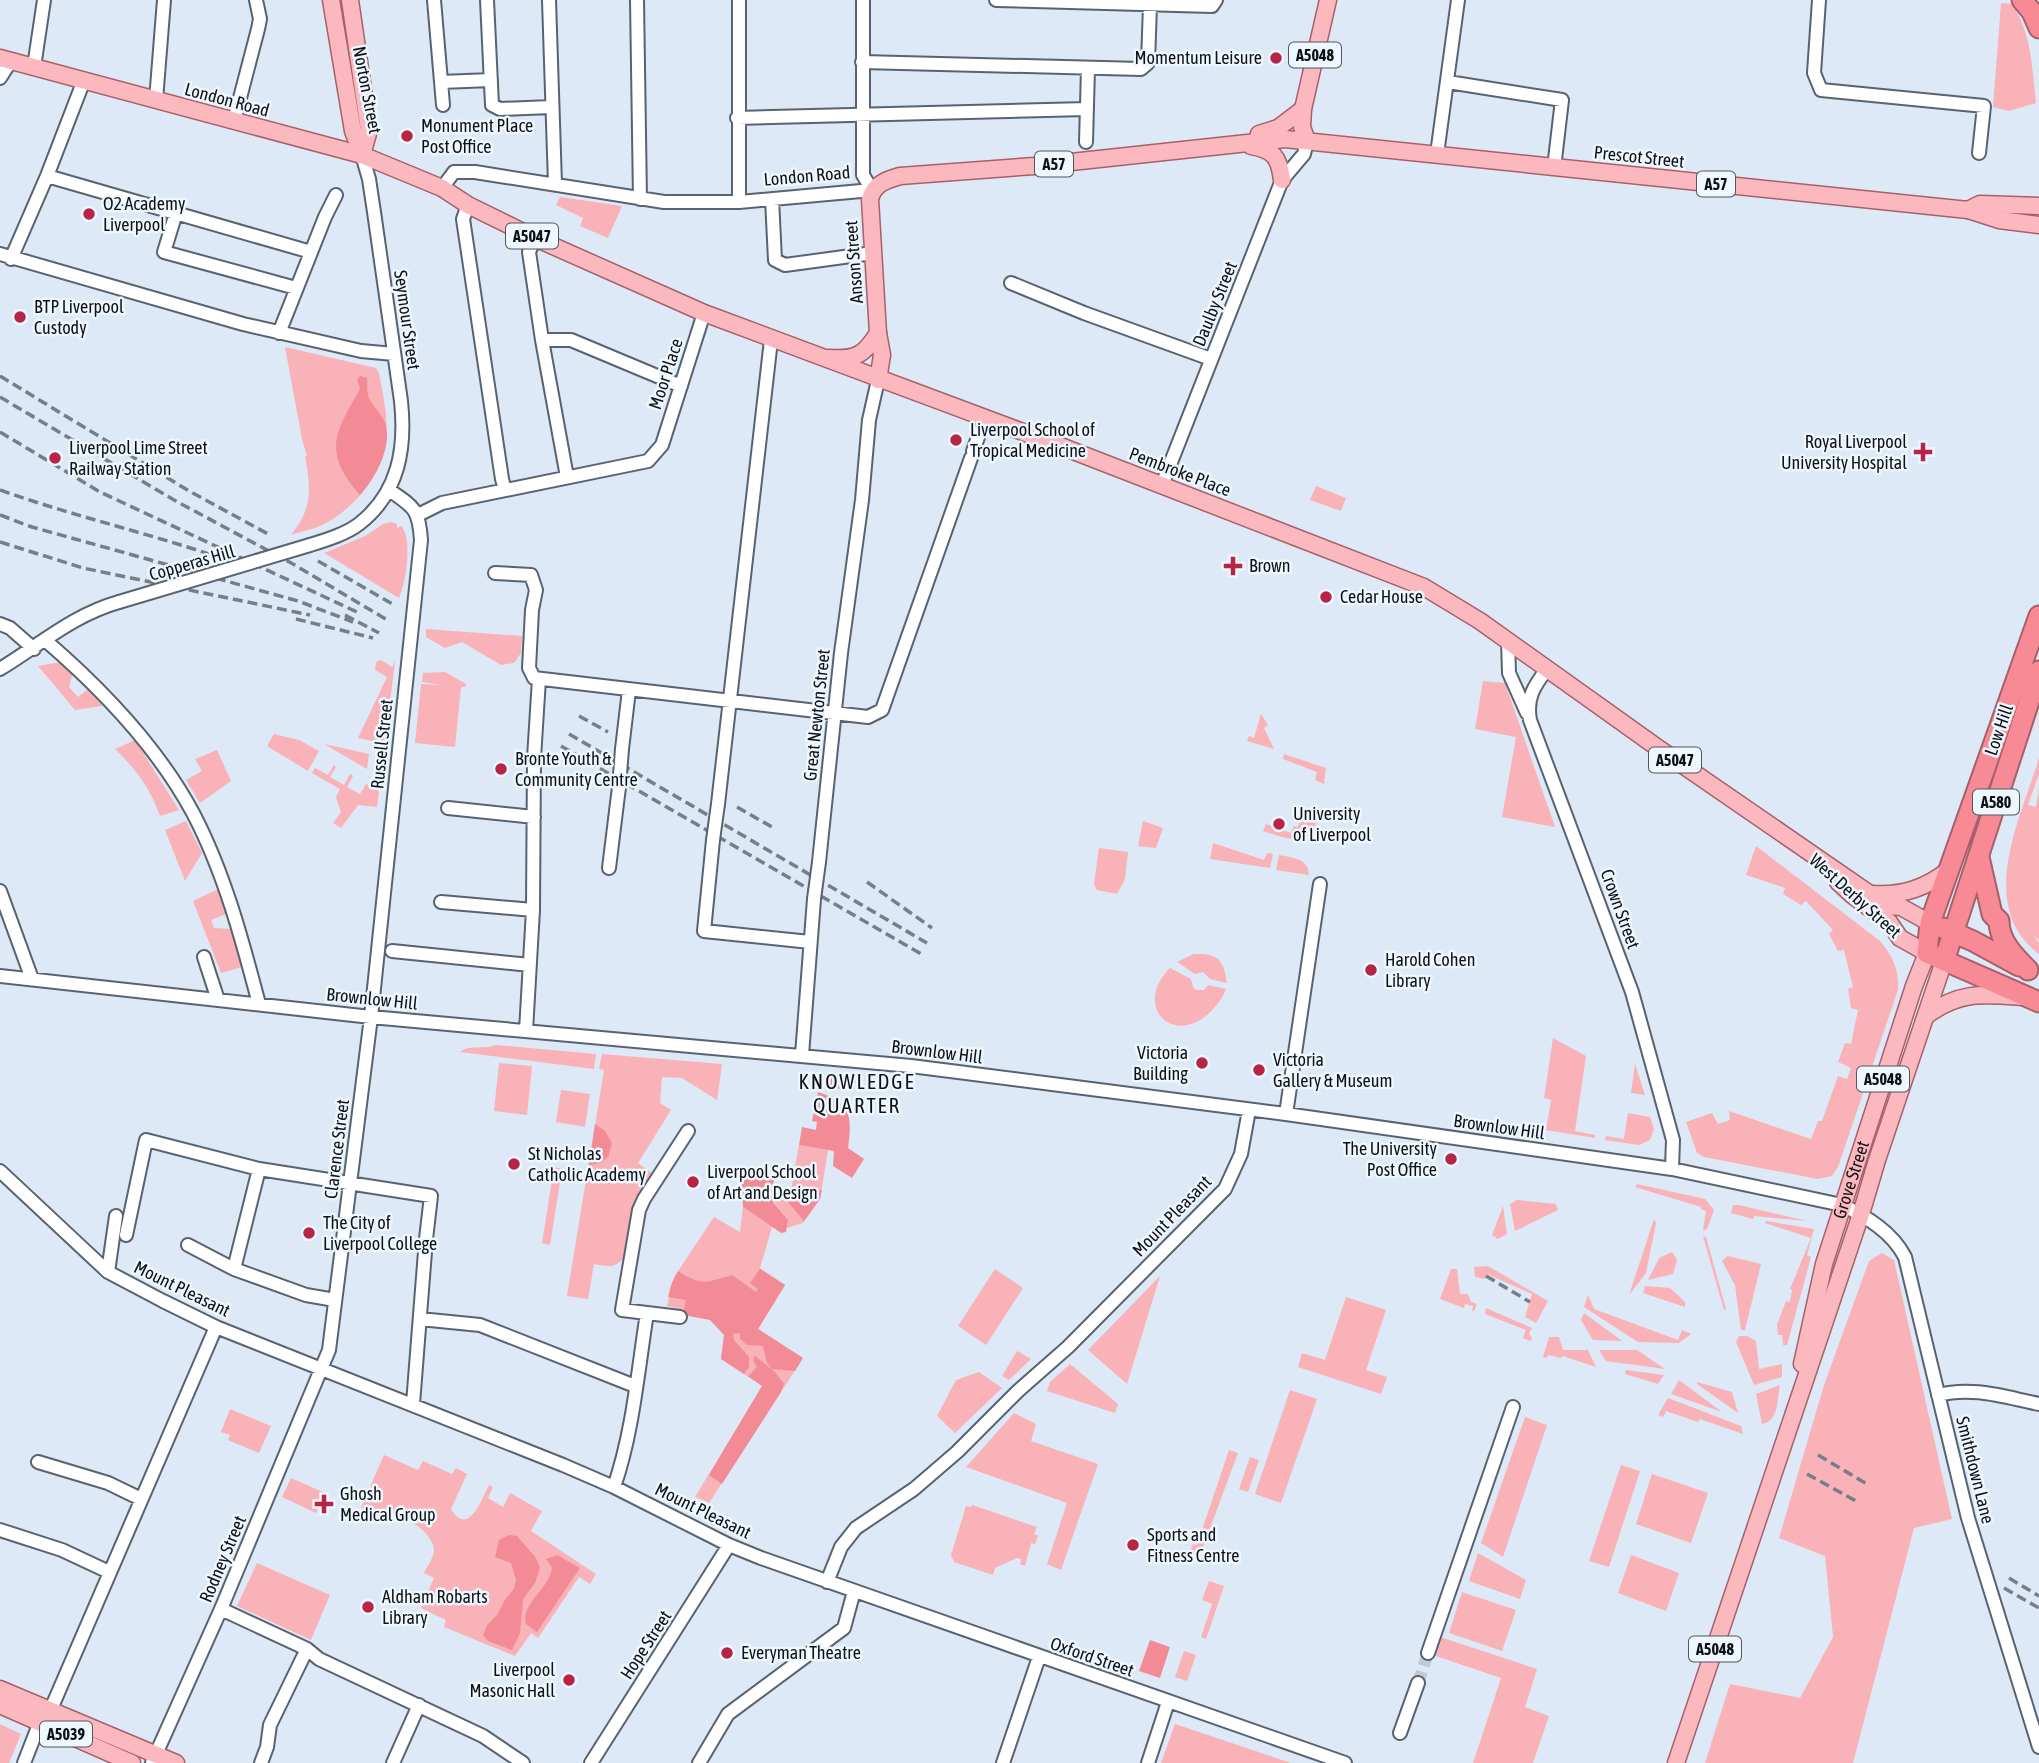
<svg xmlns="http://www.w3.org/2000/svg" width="2039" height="1763" viewBox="0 0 2039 1763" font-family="'Asap Condensed',sans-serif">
<rect width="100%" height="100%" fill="#dde9f6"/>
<!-- green -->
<path fill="#f9b2b7" d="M2001 3 2012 4C2032 34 2032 68 2036 103L2009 111 1993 107Z
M560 197 622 206 608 238 580 226 583 218 556 205Z
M285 347 376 368 379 373C383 395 389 420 386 443 381 476 355 507 326 523 316 529 302 531 291 535 313 507 311 490 305 456H307L302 439Z
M1316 486 1346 498 1341 511 1310 500Z
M391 522 397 524V528L401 526C413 538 406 583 399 598L324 553 365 536 383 524Z
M426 629 522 636 521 653 514 663 501 665 462 642 445 648 426 637Z
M381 660 392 667 395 661 385 744 358 738 387 677 375 670 376 662Z
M67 661 74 668 69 687 78 697 92 686 108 705 75 710 38 666Z
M445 672 466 684 465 687H461L455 747 415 743 421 684 444 685 422 682 423 673Z
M1483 681 1505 683 1555 827 1502 817 1516 737 1475 729Z
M1261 714 1268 725 1264 728 1274 749 1247 741 1249 736 1254 738Z
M274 734 299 740 319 751 308 771 267 746Z
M135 740 179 810 160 816C150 788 136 769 115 749Z
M324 744 369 754 367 769Z
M217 750 231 781 200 803 186 780 202 771 195 759Z
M1284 754 1326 768 1324 784 1315 780 1317 772 1283 759Z
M2039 758V774L2028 805 2036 807 2039 787V940L2033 935 2039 943V954C1975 906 2021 818 2039 758Z
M334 765 336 767 330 777 344 785 350 774 353 776 347 787 360 794 366 784 379 791 377 807 358 805 341 828 333 823 341 812 336 797 340 789 312 773 315 768 328 775Z
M1304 811 1318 817C1310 849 1287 839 1263 831L1266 824 1291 833 1294 826 1298 827Z
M186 821 202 853 185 881 165 830Z
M1143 821 1163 828 1156 848 1138 846Z
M1213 843 1264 860 1267 853 1273 854 1270 868 1210 859Z
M1756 846 1880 941C1893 957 1899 969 1898 990L1838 1167 1832 1176 1818 1179 1704 1157 1697 1153 1686 1122 1712 1113 1718 1124 1730 1120 1729 1111 1811 1139 1818 1121H1822L1838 1076 1847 1079 1851 1068 1838 1062 1845 1043 1851 1044 1858 1010 1851 1008 1848 989 1853 987 1844 950 1838 951 1829 934 1833 930 1806 901 1801 905 1783 894 1785 888 1746 875Z
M1099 848 1128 852 1125 879 1117 894 1097 890 1094 884Z
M1279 855C1294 858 1308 858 1309 875L1276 870Z
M218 889 226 914 211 920 214 928 231 929 242 967 221 973 193 901Z
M1194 954C1218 953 1224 960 1227 983L1210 979 1203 972 1195 974 1177 962Z
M1170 968 1191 979 1193 987 1196 990H1204L1208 985 1226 989C1223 997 1219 1002 1214 1008 1178 1050 1130 1009 1170 968Z
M1553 1038 1586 1056 1575 1131 1595 1135V1138L1546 1130 1551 1100 1544 1098Z
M496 1045 596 1054 594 1069 460 1052C470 1044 484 1050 496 1045Z
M602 1054 722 1064 717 1100 682 1078 662 1077 660 1103 671 1110 638 1163 653 1174 634 1203 623 1259C614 1269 606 1266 594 1264L588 1299 567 1296 604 1070 599 1069Z
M499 1063 532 1066 527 1115 494 1111Z
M1635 1064 1645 1095 1631 1093Z
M561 1090 590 1094 585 1127 556 1122Z
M1628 1113 1650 1117 1654 1129 1650 1140 1639 1145 1605 1140 1606 1136 1624 1139Z
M799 1145 828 1150 820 1199 803 1223 787 1228 788 1220 773 1201 786 1194 790 1196Z
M554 1167 562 1169 550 1245 542 1243Z
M1637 1184 1705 1199 1714 1210 1707 1229 1703 1231 1706 1211 1701 1209V1207L1635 1187Z
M1517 1200 1556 1204 1558 1210 1515 1231 1510 1204Z
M1733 1205H1739L1807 1221 1754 1216 1753 1219 1731 1213Z
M1503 1206 1507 1234 1498 1239 1492 1235Z
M743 1207 772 1227 760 1268 785 1285 758 1329 803 1358 709 1503 695 1497 762 1386 721 1359 726 1319 667 1306 674 1277 714 1217 740 1232Z
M1654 1219 1656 1223 1646 1273 1629 1295Z
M1766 1221 1814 1229 1807 1255 1811 1257 1787 1345H1783L1782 1335H1778L1777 1325 1786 1301 1790 1302 1792 1290 1790 1289 1811 1238 1765 1223Z
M1703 1236 1706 1237 1726 1309 1724 1310Z
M1672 1252 1677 1260 1673 1274 1648 1280 1659 1258Z
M1882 1253 1894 1260 1952 1519 1914 1528 1853 1763H1705L1730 1684 1800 1698 1833 1637 1825 1556 1779 1538 1824 1385 1869 1261Z
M1728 1256 1761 1264 1745 1330H1741L1735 1285 1722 1261Z
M1488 1266 1548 1301 1536 1323 1525 1317 1532 1294 1487 1274 1485 1279 1475 1277 1474 1267Z
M995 1269 1023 1288 986 1345 958 1326Z
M1451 1269H1457L1460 1294H1468L1471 1302 1477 1304 1474 1311H1472L1473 1306 1465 1304 1464 1308 1440 1299Z
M1160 1276 1127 1384 1088 1350Z
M1645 1286 1670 1288 1685 1302V1307L1643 1293Z
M1588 1295 1594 1309 1678 1340 1682 1330 1691 1334 1679 1343 1638 1342 1584 1307Z
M1346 1297 1386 1310 1366 1370 1387 1377 1381 1394 1298 1367 1302 1353 1325 1360Z
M1486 1308 1532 1328 1529 1334 1532 1337 1531 1341 1523 1338 1526 1330 1485 1314Z
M1584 1313 1622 1341 1593 1340 1581 1320Z
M1739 1336H1747L1756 1341 1759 1369 1782 1364V1377L1754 1385 1736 1342Z
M1549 1337H1559L1563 1350H1588L1596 1367 1563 1356 1561 1358 1549 1355 1546 1358 1543 1357Z
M1599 1350H1637L1665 1369 1606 1361Z
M1017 1351 1031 1359 1009 1380 1002 1376Z
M1070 1364 1118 1404 1115 1413 1047 1391 1050 1382Z
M1626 1370 1664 1375 1658 1384 1625 1374Z
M979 1372 1002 1388 955 1433 937 1416 956 1380Z
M1679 1380 1722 1412 1671 1394Z
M1697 1382 1732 1392 1738 1413 1697 1384Z
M1780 1385C1777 1399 1779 1421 1762 1424L1756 1394Z
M1290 1390 1317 1399 1281 1503 1255 1494Z
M1668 1398 1741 1426 1743 1434 1700 1419 1698 1422 1666 1411 1663 1417 1658 1415Z
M230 1409 271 1426 259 1453 228 1440 230 1435 221 1432Z
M1014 1413 1036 1424 1031 1441 1098 1464 1061 1570 1047 1564 1067 1503 966 1467Z
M1525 1417 1547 1425 1503 1557 1481 1543Z
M1229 1450 1238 1453 1199 1558 1189 1554 1193 1544 1197 1545Z
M384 1455 418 1470 423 1461 452 1474 456 1468 467 1474 451 1509C468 1538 482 1499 489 1485L493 1487 488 1498 503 1507 510 1493 542 1511 531 1531 596 1574 590 1584 579 1577 538 1638 531 1633 515 1656 444 1627 446 1620 421 1608 434 1578 424 1573C427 1567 433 1558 434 1552 436 1533 396 1506 378 1515L361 1508Z
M1250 1457 1259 1460 1248 1492 1239 1489Z
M1621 1465 1640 1471 1609 1567 1589 1561Z
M1652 1474 1708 1493 1691 1543 1636 1524Z
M291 1478 325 1493 316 1513 282 1497Z
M972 1505 1037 1527 1034 1534 1038 1536 1035 1544 1031 1543 1025 1566 1020 1564 1021 1559 1017 1558 995 1568 993 1575 954 1562 951 1555 966 1506 971 1507Z
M1478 1553 1526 1580 1520 1599 1469 1581Z
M1631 1555 1679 1573 1666 1611 1618 1593Z
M257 1563 330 1595 311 1640 237 1606Z
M1209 1581 1224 1586 1206 1639 1201 1637 1212 1604 1202 1600Z
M1462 1592 1516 1610 1502 1651 1449 1633Z
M1440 1637 1537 1669 1525 1707 1549 1716 1533 1763H1473L1501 1678 1433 1655Z
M1184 1651 1196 1655 1187 1681 1175 1677Z
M0 1724 21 1734 9 1763H0Z
M1175 1724 1291 1763H1161Z"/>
<!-- forest -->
<path fill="#f28b95" d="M360 376 367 378C368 385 366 394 370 400 375 408 381 414 385 423 393 447 375 478 360 495 322 452 335 433 360 389L357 380Z
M825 1075 861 1080 843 1090 824 1084Z
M818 1092C852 1103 852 1116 848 1148L864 1159 852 1178 833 1166 834 1151 799 1145 802 1127 816 1130 817 1122 812 1121Z
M595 1124 605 1131 612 1143 608 1157 600 1163 589 1165Z
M741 1167 753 1173 775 1178 773 1184 786 1194 773 1202 788 1220 786 1232 781 1233 743 1207Z
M822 1190 820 1199 804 1221 788 1202 806 1201 812 1193Z
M760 1269 785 1285 758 1329 803 1358 795 1371 772 1369 767 1363 763 1346 747 1345 740 1339V1333L733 1334 734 1340 749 1357V1367L744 1374 721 1359 724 1335 710 1320 683 1315 686 1300 668 1297 671 1285 678 1271C702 1286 705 1283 732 1275L756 1292 758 1289 750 1283Z
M755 1356 774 1371 784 1384 781 1392 722 1484 709 1475 762 1386 748 1376 757 1367 753 1360Z
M509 1535 517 1536 536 1558 540 1568 535 1583 523 1599 520 1633 512 1650 488 1641 483 1635 487 1625 497 1615 506 1598 514 1589 516 1580 511 1563 495 1557 499 1540Z
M557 1555 580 1568 537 1632 526 1624C520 1603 551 1588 552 1567L546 1559Z
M1150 1640 1170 1647 1160 1678 1139 1671Z"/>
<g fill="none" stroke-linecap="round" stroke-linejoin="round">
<!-- minor-tunnel -->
<path stroke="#bec9d5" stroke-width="12" stroke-dasharray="12 6" stroke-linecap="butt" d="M1418 1683 1428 1653"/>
<!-- minor casing -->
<g stroke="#59636f" stroke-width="16">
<path id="minor" d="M434 0 443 105
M487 0 492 105 500 109 551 107
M549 0 555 184
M637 0 640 199
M739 0V202
M996 0 1212 6 1216 0
M1819 0 1814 73 1821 90 1984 106 1979 153
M862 62 1141 69 1148 63 1150 5
M34 67 44 0
M0 78 11 61
M441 82 491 80
M1448 82 1562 100 1554 168
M156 100 164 0
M737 118 1087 109
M234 121 258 29 260 19 256 0
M1086 142 1088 68
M1437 154 1458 0
M47 176 311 252
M442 188 454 172H475L664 202H739L872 190 863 175V0
M772 199 775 260 785 265 873 253
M468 205 463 219 502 479 505 490
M176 213 164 252 296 288
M535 238 529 252 542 340 567 477
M0 254 243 324 361 351 394 354
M11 259 47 176 84 80
M1011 283 1084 313 1211 359
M279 333 325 217 336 195
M542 340H571L681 386
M973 451 985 418
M1162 485 1282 180 1304 154 1307 141
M418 515 442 503 648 461 662 445 704 313
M310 545C326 540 346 534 359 524 399 493 406 448 401 401L374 212 369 179 362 155
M495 573 531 575 536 590 532 610 529 668 534 678 868 717 882 710 971 458
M0 624 10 628 34 649
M45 640C102 689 157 746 193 813 224 872 242 939 259 1004
M1508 640 1509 673 1527 713
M0 669C41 644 73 615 119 602
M1547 669C1534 686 1526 698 1530 720L1632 992 1673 1140 1672 1169
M622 749 629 690
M718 804 771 340
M448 808 534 817
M713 840 704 931 810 942
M819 862 841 653 862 500 869 420 878 380
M609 868 619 787
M0 891 32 979
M441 902 533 910
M392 951 530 965
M204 957 218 1000
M0 976 371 1017 911 1066 1060 1085 1286 1114 1672 1169 1842 1205C1867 1217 1892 1232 1905 1257L1968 1518 2039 1747
M526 1031 533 910 534 758 539 679
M802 1055 814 899
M1286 1114 1320 884
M259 1169 234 1269 306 1295 335 1300
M0 1171 108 1272 163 1301 216 1327 563 1465 614 1487 729 1545 761 1558 1345 1763
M126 1235 146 1140 259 1169 431 1196 426 1239 413 1404
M188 1245 234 1269
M108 1272 116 1216
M647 1313 622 1310 639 1210 644 1199 688 1131
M420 1319 480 1325 635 1386
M1938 1395C1973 1386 2004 1397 2039 1404
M38 1462 108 1483 141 1499
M614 1487C633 1432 638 1370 647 1313L680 1317
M0 1530 62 1550 109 1572
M827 1582 841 1547 856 1528 914 1489 957 1452 1018 1391 1068 1347 1225 1189 1241 1154 1249 1110
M221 1609 307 1649 319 1659 483 1736 523 1763
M1428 1653 1513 1407
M1400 1733 1418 1683
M24 1763 40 1722 51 1709 216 1327
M152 1763 221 1609 329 1350 371 1017 421 540C419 509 414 507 389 490
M261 1763 267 1747 270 1725 307 1649
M393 1763 419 1705
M591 1763 729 1545
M699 1763 728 1714 844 1628 854 1591
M1003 1763 1039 1657
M1148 1763 1168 1702"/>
</g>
<!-- major casing -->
<g stroke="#a66069" stroke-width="19">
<g id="major">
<path d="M331 0 353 131 362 155"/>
<path d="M350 0 369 130 362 155"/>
<path d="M0 58 362 155 442 188 468 205 535 238 704 313 1063 447 1424 587 1480 621 1658 748 1870 894 1889 906 1901 907 1930 923"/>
<path d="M1259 134 1278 128 1303 109"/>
<path d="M1307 141 1302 127 1303 109 1328 0"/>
<path d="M1251 146C1274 150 1279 157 1282 180"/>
<path d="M1968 210 1980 204 2039 206"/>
<path d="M829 358C856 360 864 355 878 333"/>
<path d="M878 380 882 355 878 333 870 199C874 184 886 180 900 176L1034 166 1285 139 1968 210 1999 220 2039 225"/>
<path d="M1872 894C1903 896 1926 888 1950 869"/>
<path d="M1926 1016C1959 991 1982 994 2022 997"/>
<path id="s1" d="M1802 1364 1824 1264 1914 986 1927 953 1900 938 1889 922 1852 895 1838 882"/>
<path d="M0 1689 176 1763"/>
<path d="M0 1705 132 1763"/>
<path d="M1676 1763 1861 1214 1877 1160 1944 961"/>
</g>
</g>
<!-- highway casing -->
<g stroke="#a66069" stroke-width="23">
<path id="highway" d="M2022 0 2032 12 2039 28
M2039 616 1930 923 1927 953 2039 1002
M1979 857 1992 914 1999 921C1999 941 2014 956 2028 970
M1943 928 1973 941 2019 966
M1944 961 2039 671"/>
</g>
<!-- minor -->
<use href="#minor" stroke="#fff" stroke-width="12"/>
<!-- major -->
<use href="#major" stroke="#fbb9bf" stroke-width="16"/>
<!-- highway -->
<use href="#highway" stroke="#f88a95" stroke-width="19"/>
<!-- rail -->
<path stroke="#767e87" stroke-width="3.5" stroke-dasharray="10 5" stroke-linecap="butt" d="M0 376 189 491 270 535
M0 397 174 500 293 564 389 621
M0 432 100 492 359 613
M0 490C73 516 148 533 221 558
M0 515 32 527 298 601 353 622
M0 542 83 568 310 615
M318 561 394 605
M345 615 379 633
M296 619 373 638
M579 716 608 732
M569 734 927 943
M561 746 923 955
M737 807 772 827
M867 882 932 928
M1486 1276 1530 1302
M1818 1455 1867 1484
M1807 1474 1856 1501
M2009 1578 2039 1596
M2004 1588 2039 1608"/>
<!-- minor-bridge casing -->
<g stroke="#59636f" stroke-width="16" stroke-linecap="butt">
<path id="minor-bridge" d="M119 602 310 545
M619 787 622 749
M713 840 718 804
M814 899 819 862"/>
</g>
<!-- minor-bridge -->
<use href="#minor-bridge" stroke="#fff" stroke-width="12"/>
</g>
<!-- markers -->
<g fill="#b72546" stroke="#eef6fe" stroke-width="2.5">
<circle cx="1276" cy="58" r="7"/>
<circle cx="407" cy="136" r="7"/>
<circle cx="89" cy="214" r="7"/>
<circle cx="20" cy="317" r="7"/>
<circle cx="956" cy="440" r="7"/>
<path d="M1919.5 441.5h7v7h7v7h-7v7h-7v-7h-7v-7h7z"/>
<circle cx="55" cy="458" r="7"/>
<path d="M1229.5 555.5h7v7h7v7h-7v7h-7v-7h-7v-7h7z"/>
<circle cx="1326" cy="597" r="7"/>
<circle cx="501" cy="769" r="7"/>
<circle cx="1279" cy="824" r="7"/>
<circle cx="1371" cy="970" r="7"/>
<circle cx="1202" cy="1063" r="7"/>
<circle cx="1259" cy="1070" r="7"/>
<circle cx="1451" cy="1159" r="7"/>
<circle cx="514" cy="1164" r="7"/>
<circle cx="693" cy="1182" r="7"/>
<circle cx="309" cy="1233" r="7"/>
<path d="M320.5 1493.5h7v7h7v7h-7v7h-7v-7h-7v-7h7z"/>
<circle cx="1133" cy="1545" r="7"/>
<circle cx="368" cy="1607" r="7"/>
<circle cx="727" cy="1653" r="7"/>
<circle cx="569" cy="1680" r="7"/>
</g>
<g text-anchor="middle" stroke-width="5" stroke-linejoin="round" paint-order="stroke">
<!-- shield labels -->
<g fill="#eef6fe" stroke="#51565c" stroke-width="2">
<rect x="1289" y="42.5" width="52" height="25" rx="5"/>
<rect x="1035" y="151.5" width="38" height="25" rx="5"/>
<rect x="1697" y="171.5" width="38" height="25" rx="5"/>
<rect x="506" y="223.5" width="52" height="25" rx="5"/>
<rect x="1649" y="747.5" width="52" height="25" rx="5"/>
<rect x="1973" y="789.5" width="46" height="25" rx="5"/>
<rect x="1857" y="1066.5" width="52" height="25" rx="5"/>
<rect x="1689" y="1636.5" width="52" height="25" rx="5"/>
<rect x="40" y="1721.5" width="52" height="25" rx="5"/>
</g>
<g font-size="16" font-weight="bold" fill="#0e1217">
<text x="1315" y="61">A5048</text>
<text x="1054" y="170">A57</text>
<text x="1716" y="190">A57</text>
<text x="532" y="242">A5047</text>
<text x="1675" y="766">A5047</text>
<text x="1996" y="808">A580</text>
<text x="1883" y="1085">A5048</text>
<text x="1715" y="1655">A5048</text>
<text x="66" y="1740">A5039</text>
</g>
<!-- poi labels -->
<g font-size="18" fill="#0e1217" stroke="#eef6fe" text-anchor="start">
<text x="1262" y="64" text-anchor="end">Momentum Leisure</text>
<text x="421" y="132">Monument Place<tspan x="421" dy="21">Post Office</tspan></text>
<text x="103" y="210">O2 Academy<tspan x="103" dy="21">Liverpool</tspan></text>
<text x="34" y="313">BTP Liverpool<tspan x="34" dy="21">Custody</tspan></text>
<text x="970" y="436">Liverpool School of<tspan x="970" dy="21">Tropical Medicine</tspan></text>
<text x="1907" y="448" text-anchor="end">Royal Liverpool<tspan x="1907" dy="21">University Hospital</tspan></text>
<text x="69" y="454">Liverpool Lime Street<tspan x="69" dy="21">Railway Station</tspan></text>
<text x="1249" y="572">Brown</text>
<text x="1340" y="603">Cedar House</text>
<text x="515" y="765">Bronte Youth &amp;<tspan x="515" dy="21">Community Centre</tspan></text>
<text x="1293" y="820">University<tspan x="1293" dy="21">of Liverpool</tspan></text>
<text x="1385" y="966">Harold Cohen<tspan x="1385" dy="21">Library</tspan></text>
<text x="1188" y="1059" text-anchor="end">Victoria<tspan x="1188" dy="21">Building</tspan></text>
<text x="1273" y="1066">Victoria<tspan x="1273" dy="21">Gallery &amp; Museum</tspan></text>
<text x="1437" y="1155" text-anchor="end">The University<tspan x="1437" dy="21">Post Office</tspan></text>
<text x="528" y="1160">St Nicholas<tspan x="528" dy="21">Catholic Academy</tspan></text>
<text x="707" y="1178">Liverpool School<tspan x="707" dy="21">of Art and Design</tspan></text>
<text x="323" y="1229">The City of<tspan x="323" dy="21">Liverpool College</tspan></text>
<text x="340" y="1500">Ghosh<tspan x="340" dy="21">Medical Group</tspan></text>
<text x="1147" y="1541">Sports and<tspan x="1147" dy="21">Fitness Centre</tspan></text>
<text x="382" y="1603">Aldham Robarts<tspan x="382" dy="21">Library</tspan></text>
<text x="741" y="1659">Everyman Theatre</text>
<text x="555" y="1676" text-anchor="end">Liverpool<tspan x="555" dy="21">Masonic Hall</tspan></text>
</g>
<!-- street labels -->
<g font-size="18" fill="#0e1217" stroke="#eef6fe">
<text transform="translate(367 90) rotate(79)" y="6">Norton Street</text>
<text transform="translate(227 100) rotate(15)" y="6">London Road</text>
<text transform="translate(1639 157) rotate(6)" y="6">Prescot Street</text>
<text transform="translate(807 176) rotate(-5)" y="6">London Road</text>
<text transform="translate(854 262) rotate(-94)" y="6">Anson Street</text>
<text transform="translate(1215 304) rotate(-68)" y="6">Daulby Street</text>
<text transform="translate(407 320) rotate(82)" y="6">Seymour Street</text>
<text transform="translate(666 374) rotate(-72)" y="6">Moor Place</text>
<text transform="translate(1180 472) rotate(21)" y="6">Pembroke Place</text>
<text transform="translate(192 563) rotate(-16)" y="6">Copperas Hill</text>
<text transform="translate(817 715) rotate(-84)" y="6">Great Newton Street</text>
<text transform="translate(1999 730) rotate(-71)" y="6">Low Hill</text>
<text transform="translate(382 744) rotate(-84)" y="6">Russell Street</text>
<text transform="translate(1855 896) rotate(42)" y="6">West Derby Street</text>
<text transform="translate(1620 909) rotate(70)" y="6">Crown Street</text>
<text transform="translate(372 999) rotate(6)" y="6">Brownlow Hill</text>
<text transform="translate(937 1052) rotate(7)" y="6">Brownlow Hill</text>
<text transform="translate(1499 1127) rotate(8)" y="6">Brownlow Hill</text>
<text transform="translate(337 1149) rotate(-83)" y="6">Clarence Street</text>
<text dy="6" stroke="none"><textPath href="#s1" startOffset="191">Grove Street</textPath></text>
<text transform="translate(1172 1216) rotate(-46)" y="6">Mount Pleasant</text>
<text transform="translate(182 1289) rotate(26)" y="6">Mount Pleasant</text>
<text transform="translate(1975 1470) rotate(76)" y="6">Smithdown Lane</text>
<text transform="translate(703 1511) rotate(26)" y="6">Mount Pleasant</text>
<text transform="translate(223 1559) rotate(-67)" y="6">Rodney Street</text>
<text transform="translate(646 1645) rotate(-57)" y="6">Hope Street</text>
<text transform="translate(1092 1657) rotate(19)" y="6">Oxford Street</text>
</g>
<!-- quarter labels -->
<g font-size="21" letter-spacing="2" fill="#0e1217" stroke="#eef6fe">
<text x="857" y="1089">KNOWLEDGE<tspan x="857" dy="24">QUARTER</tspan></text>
</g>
</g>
</svg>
